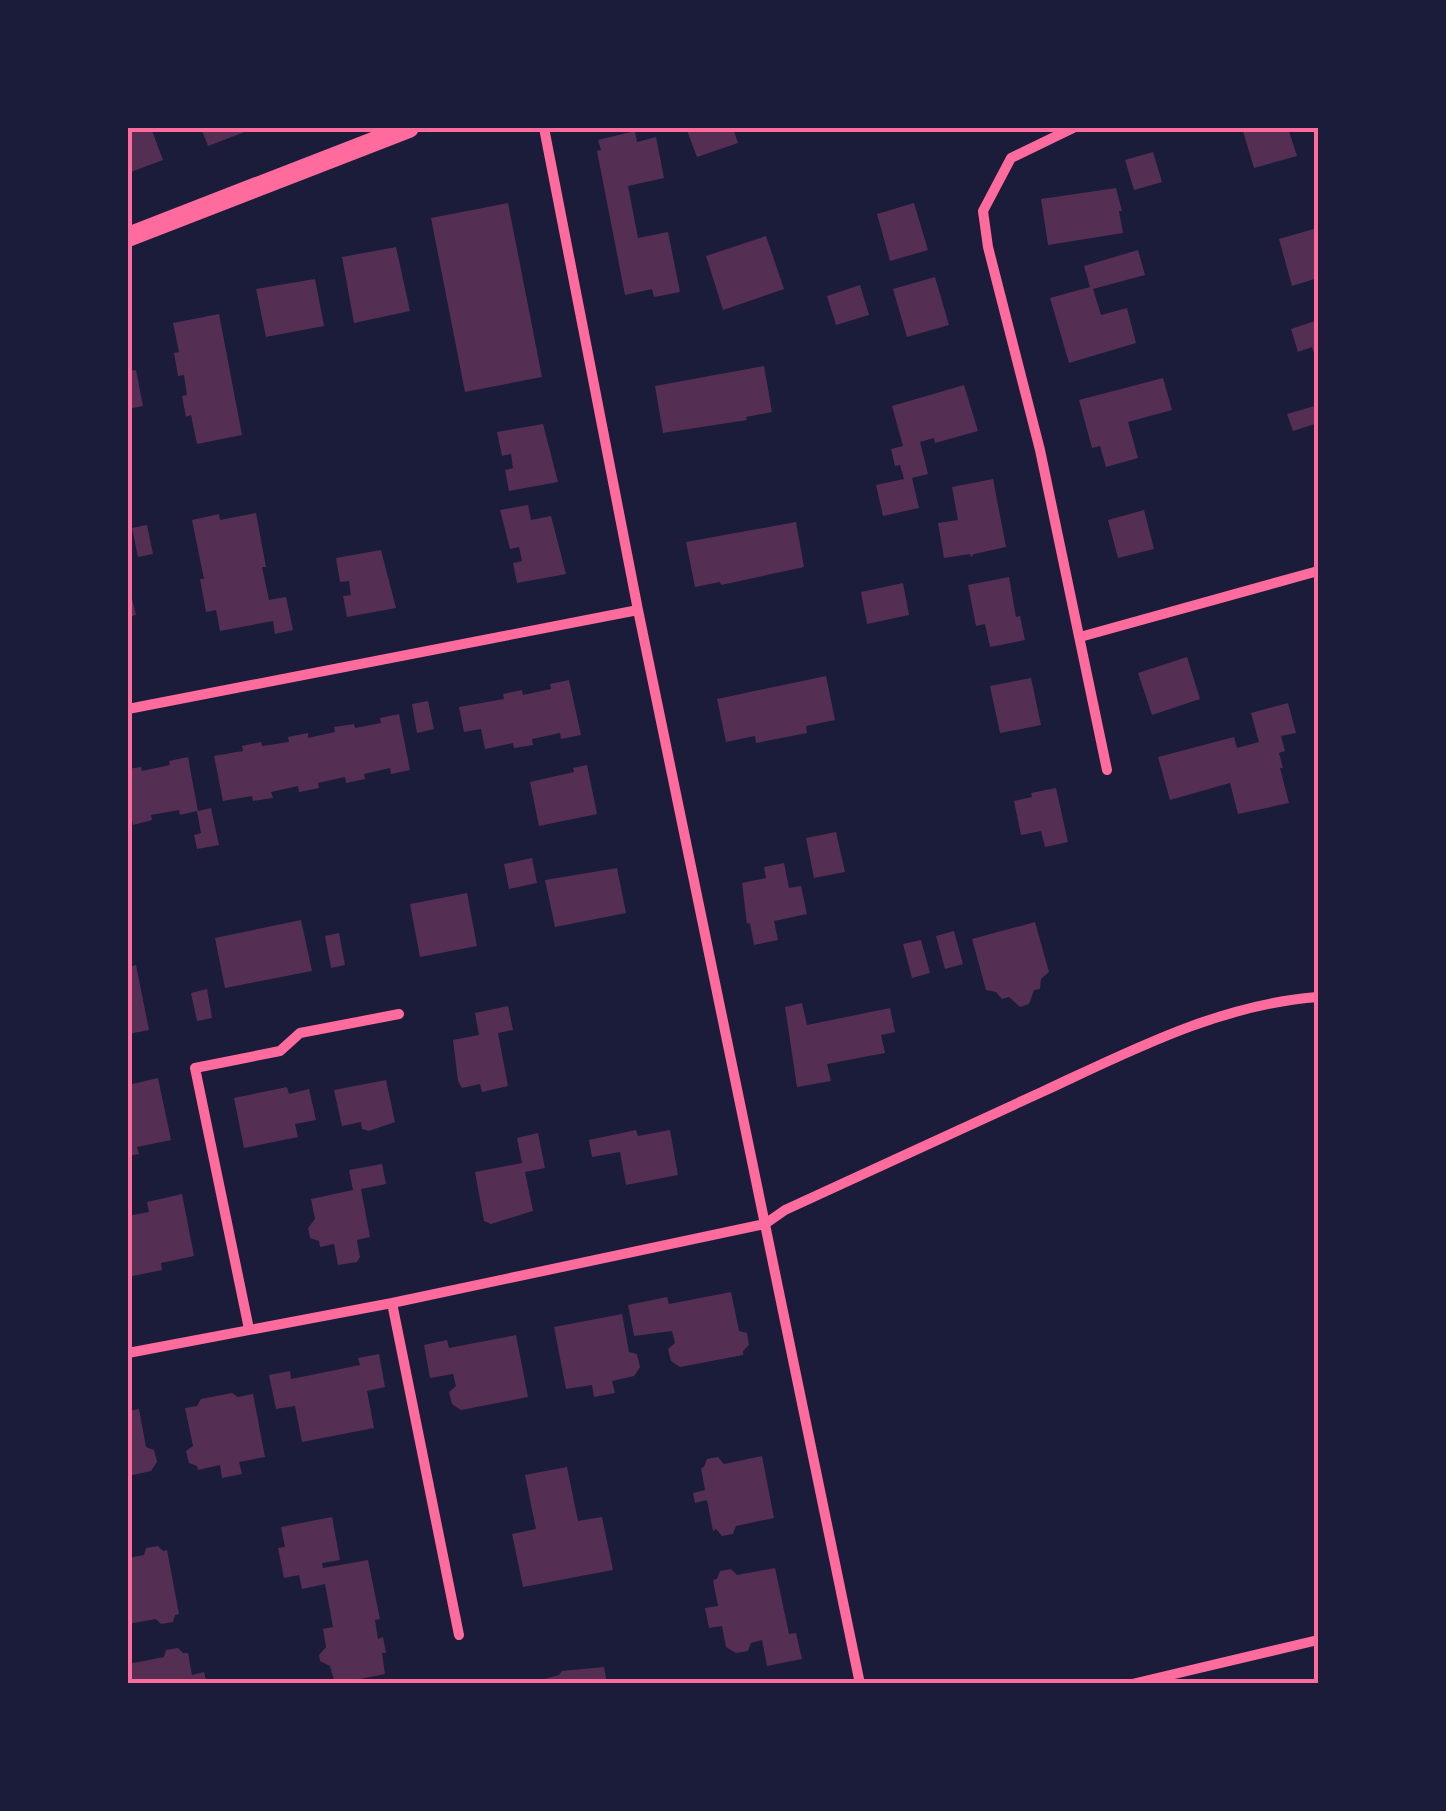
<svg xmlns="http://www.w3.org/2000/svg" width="1446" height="1811" viewBox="0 0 1446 1811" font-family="'Fira Sans Condensed',sans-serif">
<rect width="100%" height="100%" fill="#1b1b3a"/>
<!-- building -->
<path fill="#542f53" d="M128 128H151L163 160 128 173Z
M201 128H255L208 146Z
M686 128H733L738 143 697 157Z
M1242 128H1288L1297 156 1254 168Z
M635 131 637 142 656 137 664 178 628 186 638 238 668 232 680 292 654 297 652 289 625 295 597 151 601 150 598 140Z
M1153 152 1162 182 1134 190 1125 160Z
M1116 188 1122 211H1119L1123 233 1048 245 1041 199Z
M508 203 542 377 465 392 431 218Z
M914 203 928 250 890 261 877 214Z
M1317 228 1318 278 1292 286 1279 239Z
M766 236 784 289 723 310 706 256Z
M396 247 410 311 354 323 342 257Z
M1138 250 1145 275 1093 289 1101 315 1127 308 1136 343 1069 363 1050 298 1090 287 1084 266Z
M935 277 949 325 907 337 893 289Z
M315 279 324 326 266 337 256 289Z
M860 285 869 315 836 325 827 296Z
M219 314 242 435 197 444 191 415 186 417 182 396 187 395 184 375 178 376 174 353 179 352 173 323Z
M1318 320V366L1312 347 1298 352 1291 329Z
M764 366 772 412 746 417 747 420 663 433 655 386Z
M136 370 143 406 128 409V371Z
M1163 378 1172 410 1128 422 1138 458 1106 467 1100 446 1092 448 1079 400Z
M964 385 978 431 935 443 934 438 920 442 928 474 912 478 919 508 883 516 876 485 904 479 900 465 895 466 891 449 903 446 892 406Z
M1318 405V423L1293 431 1287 414Z
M543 424 558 482 509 491 505 470 513 468 511 454 502 456 497 432Z
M993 479 1006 547 974 554 971 557 970 554 944 558 938 523 958 520 952 487Z
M528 505 531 520 551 516 566 574 517 583 513 563 522 561 519 547 510 549 500 510Z
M1144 510 1154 549 1118 558 1108 520Z
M256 513 266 567H262L269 600 286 597 293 630 275 634 273 621 220 631 216 610 206 612 200 579H204L192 520 219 514 220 520Z
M796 522 804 567 721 585 720 582 695 587 686 542Z
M147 525 153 554 138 557 132 528Z
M381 550 396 608 347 617 343 596 351 595 349 581 340 582 336 558Z
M1009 577 1016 617 1020 616 1025 640 990 647 985 624 976 626 968 585Z
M128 583 136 615 128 617Z
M903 583 909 615 867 624 861 592Z
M1187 657 1200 699 1152 715 1138 673Z
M826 676 835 720 806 726 807 733 756 743 755 736 726 742 717 699Z
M1031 678 1041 725 1000 733 990 686Z
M569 680 581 735 561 739 560 733 532 739 533 745 514 748 513 743 485 749 481 729 464 732 459 707 504 699 503 694 522 690 523 695 551 689 550 684Z
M428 701 434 729 417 733 412 704Z
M1288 703 1296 733 1281 736 1285 751 1279 753 1283 768H1280L1289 803 1238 814 1230 783 1170 800 1158 757 1234 737 1237 748 1259 742 1251 713Z
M399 714 410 770 391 774 390 768 364 774 365 779 346 783 345 777 318 783 319 788 299 792 298 786 271 792 273 798 253 801 252 796 223 801 214 756 243 751 242 746 261 742 262 746 289 742 288 737 308 733V738L335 732 334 727 354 724 355 728 381 723 380 718Z
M188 757 198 811 211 808 219 845 197 849 194 835 201 833 197 811 180 815 179 810 151 815 152 820 133 825 132 820H128V769L141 767 142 771 170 765 169 761Z
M587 765 597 814 539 826 530 782 574 772 573 768Z
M1056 788 1068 842 1045 847 1041 831 1021 835 1014 801 1032 797 1031 793Z
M836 832 845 872 814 878 806 838Z
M532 858 537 883 509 889 504 864Z
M784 863 789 888 801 886 807 914 774 921 778 940 754 945 750 923 747 924 742 883 766 878 764 867Z
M617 868 626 913 555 927 545 880Z
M467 893 477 946 420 957 410 904Z
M301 920 312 971 225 988 215 938Z
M1035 922 1049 972 1041 979 1040 989 1034 990 1029 1004 1020 1007 1009 997 1002 999 996 992 986 990 972 939Z
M954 931 963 964 945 969 936 936Z
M339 933 345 965 331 968 325 936Z
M921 940 930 973 912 978 903 944Z
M136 965 149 1030 128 1034V967Z
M207 989 212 1018 197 1021 191 993Z
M802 1003 807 1025 890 1008 895 1032 881 1035 885 1053 827 1064 831 1081 797 1087 785 1007Z
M508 1006 513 1030 498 1033 508 1086 482 1092 480 1084 462 1088 458 1081 453 1040 479 1035 475 1013Z
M158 1078 171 1140 137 1147 139 1154 128 1156V1085Z
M386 1080 395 1122 369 1131 362 1129 361 1122 342 1126 334 1090Z
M287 1087 289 1094 309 1089 316 1120 295 1124 298 1137 244 1148 234 1098Z
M636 1130 638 1136 670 1130 678 1175 626 1185 620 1152 592 1157 589 1140Z
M538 1133 545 1168 525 1172 533 1211 491 1224 484 1221 475 1172 522 1163 517 1138Z
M382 1164 386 1184 361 1189 370 1237 357 1240 360 1257 357 1262 338 1265 334 1244 320 1247 319 1241 310 1238 308 1228 315 1219 311 1199 353 1190 349 1170Z
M182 1194 194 1256 161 1263 162 1270 128 1277V1216L149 1212 147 1202Z
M731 1292 739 1331 747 1333 749 1345 743 1351V1355L680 1367 671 1361 668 1349 675 1343 672 1331 634 1336 628 1305 667 1297 669 1304Z
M622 1314 629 1352 637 1354 640 1367 634 1376 612 1381 615 1393 594 1397 592 1385 566 1389 554 1327Z
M516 1335 528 1397 461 1410 452 1404 449 1392 456 1386 453 1374 430 1378 424 1345 447 1340 449 1348Z
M379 1354 385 1387 367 1391 374 1428 302 1442 295 1406 276 1409 269 1375 290 1371 291 1379 326 1372 360 1365 358 1358Z
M232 1393 238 1397 253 1394 265 1457 239 1462 242 1474 222 1478 220 1465 198 1470 197 1466 189 1463 186 1451 193 1446 185 1408 197 1406 201 1399Z
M139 1409 146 1447 154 1450 157 1462 151 1471 128 1476V1411Z
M762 1456 774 1518 736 1526 733 1534 722 1536 716 1529 713 1531 707 1500 695 1503 693 1493 705 1490 701 1468 704 1467 707 1459 718 1457 724 1464Z
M567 1467 578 1521 602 1517 613 1570 523 1587 512 1534 536 1529 525 1475Z
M332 1517 340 1560 322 1563 323 1568 368 1560 380 1619 375 1620 378 1639 383 1637 386 1653H382L385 1674 335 1684 330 1666 320 1661 319 1655 326 1647 323 1629 333 1627 325 1584 302 1589 299 1575 284 1578 278 1548 285 1547 281 1527Z
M158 1546 163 1551 167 1550 179 1614 175 1615 173 1622 161 1624 156 1619 128 1624V1558L144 1555 146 1548Z
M775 1568 789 1634 796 1633 802 1659 767 1666 762 1640 751 1643 748 1651 736 1653 726 1647 722 1626 709 1628 705 1608 718 1606 713 1580 717 1579 720 1571 731 1569 737 1575Z
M178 1648 183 1653H188L192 1675 204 1672 207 1684H129L128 1664 164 1657 166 1650Z
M604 1667 607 1684H527L559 1675 562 1671Z"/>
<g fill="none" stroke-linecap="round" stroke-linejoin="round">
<!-- minor -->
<path stroke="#ff6b9d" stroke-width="10" d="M544 128 638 610 860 1684
M1073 128 1011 158 983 211 988 247 1040 450 1107 770
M1080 637 1318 571
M128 709 638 610
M392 1303 459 1635
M249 1329 195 1068 280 1051 300 1033 399 1014
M128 1353 392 1303 765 1224 785 1210C872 1170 958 1130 1044 1091 1132 1050 1221 1004 1318 997
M1132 1684 1318 1640"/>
<!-- secondary -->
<path stroke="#ff6b9d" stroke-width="20" d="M128 237 409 128"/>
</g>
<!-- border -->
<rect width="1446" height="1811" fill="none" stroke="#1b1b3a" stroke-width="260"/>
<rect x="130" y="130" width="1186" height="1551" fill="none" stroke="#ff6b9d" stroke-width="4"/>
</svg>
